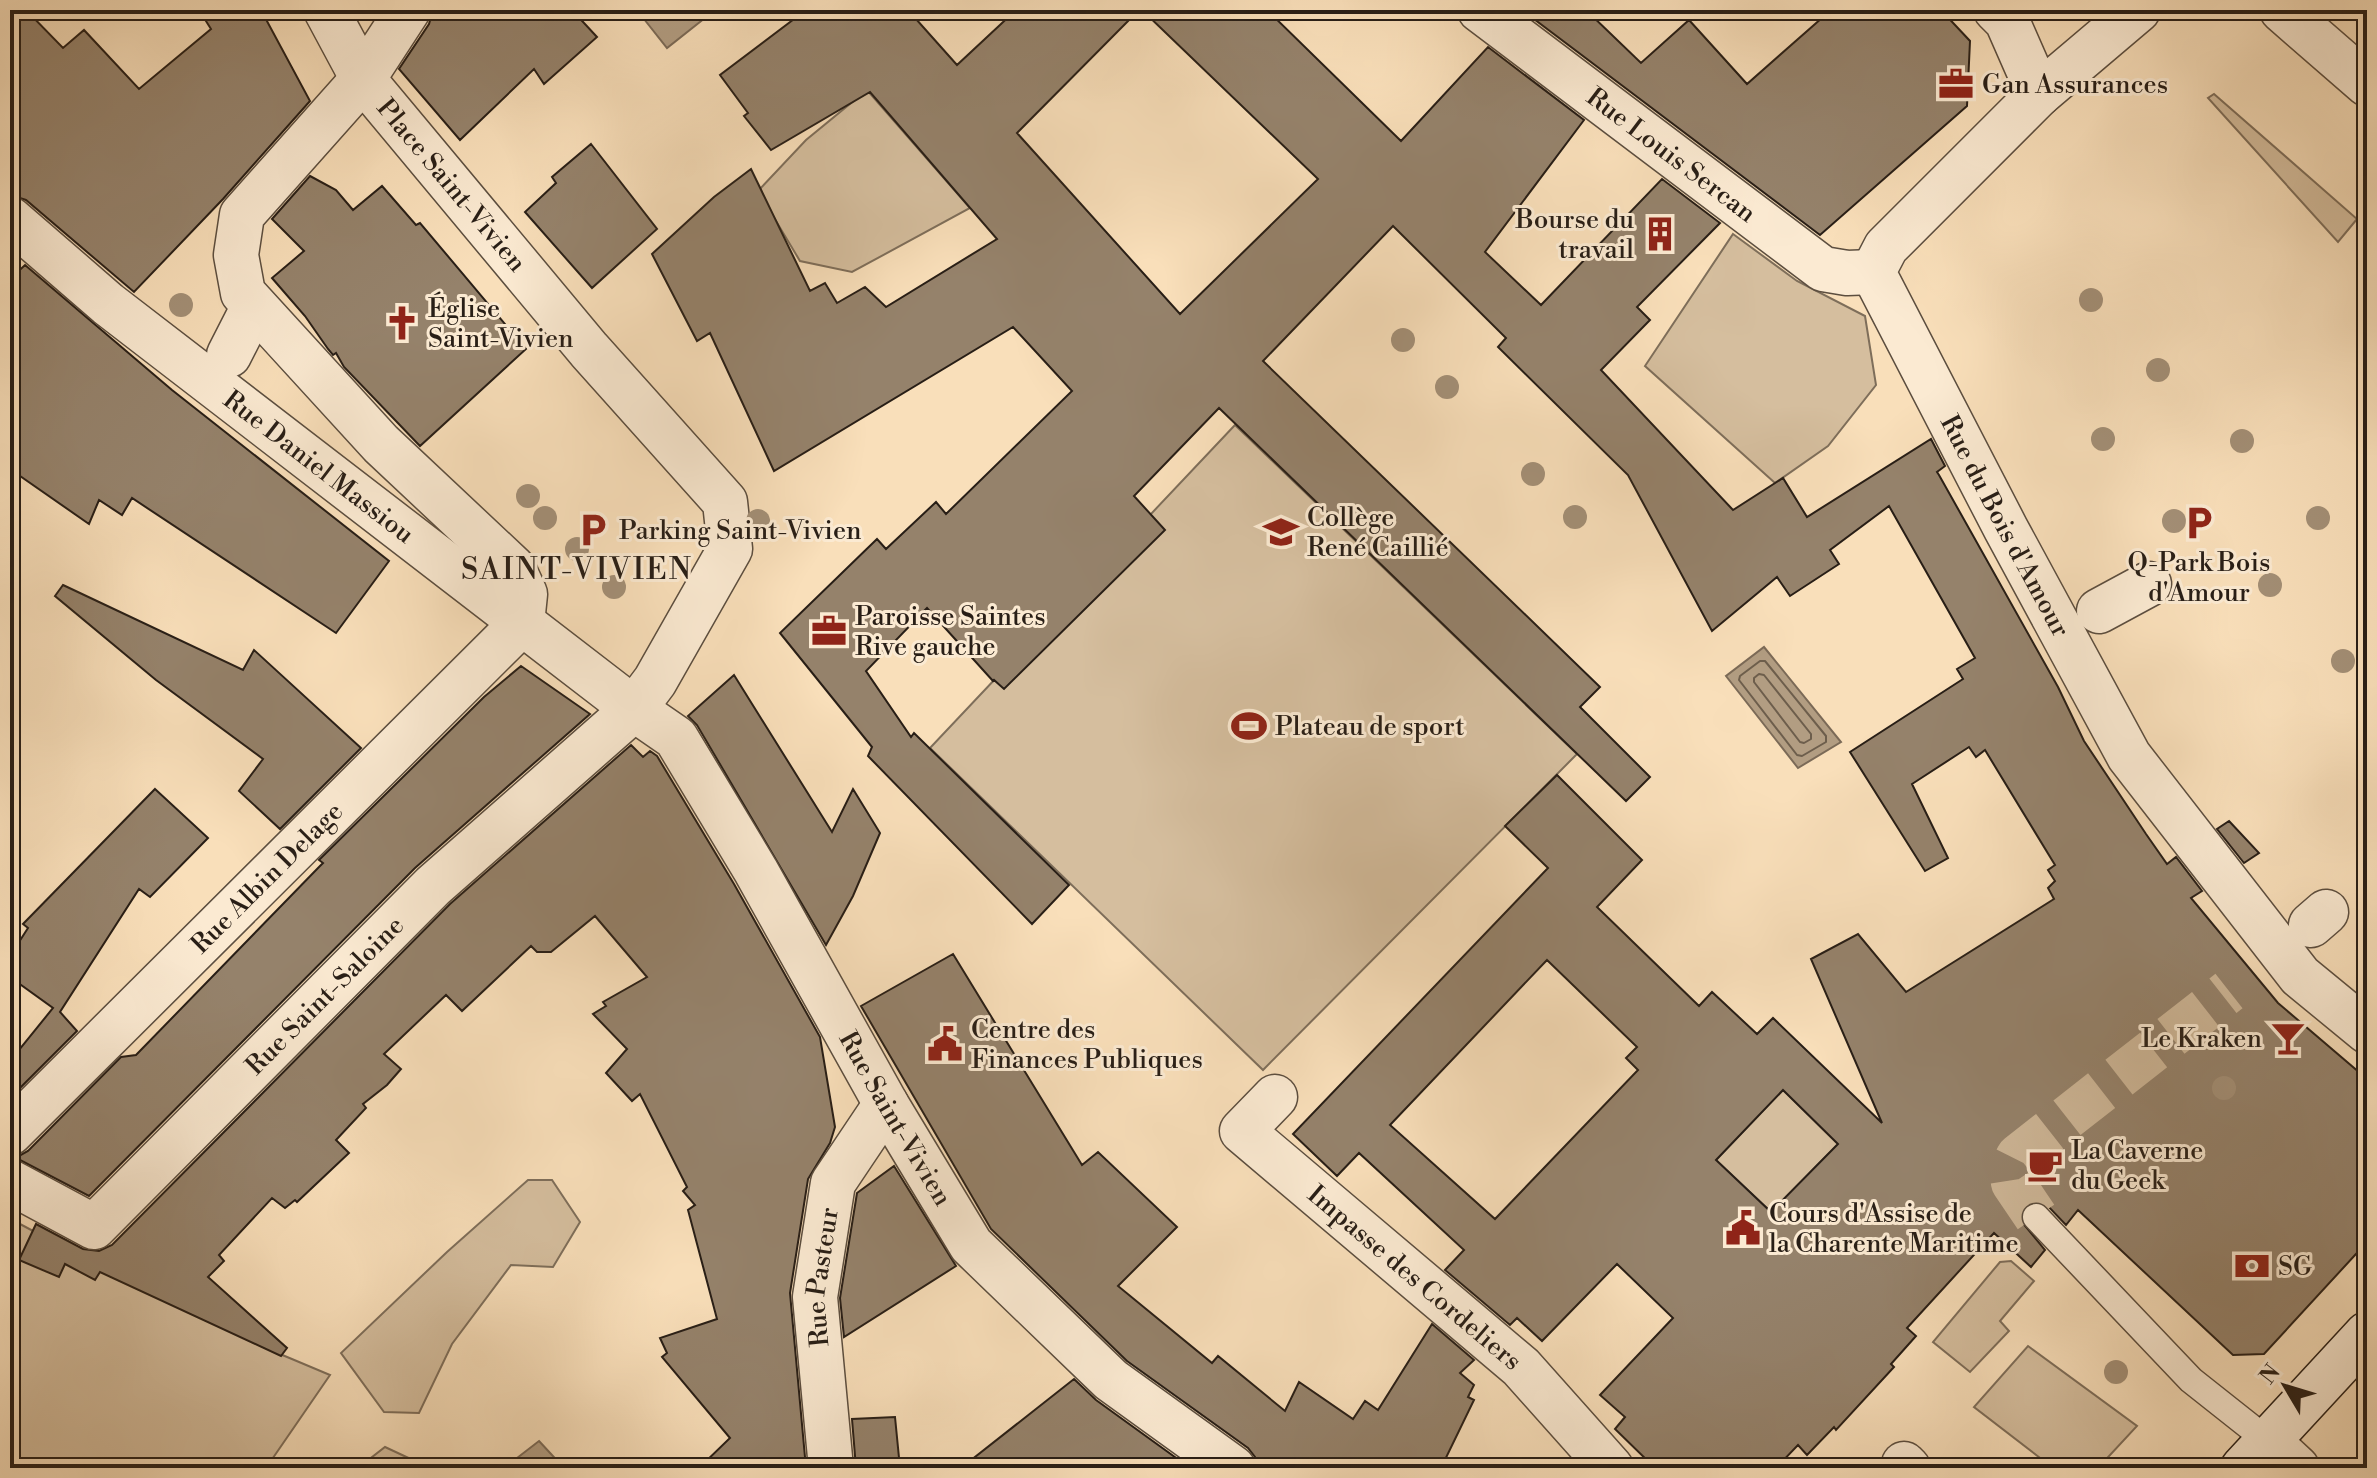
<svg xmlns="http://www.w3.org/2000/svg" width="2377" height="1478" viewBox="0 0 2377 1478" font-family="'Libre Bodoni',serif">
<rect width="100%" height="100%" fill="#f9dfba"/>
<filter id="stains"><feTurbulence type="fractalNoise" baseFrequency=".0025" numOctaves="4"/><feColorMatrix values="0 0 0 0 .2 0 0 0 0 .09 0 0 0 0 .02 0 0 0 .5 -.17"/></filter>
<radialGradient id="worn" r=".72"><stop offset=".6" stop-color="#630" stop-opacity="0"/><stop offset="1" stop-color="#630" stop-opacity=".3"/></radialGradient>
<!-- green -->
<path fill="#d5be9e" stroke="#7e6e5a" stroke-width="2" d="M867 90 970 208 852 272 800 261 758 191 806 140Z
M2214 94 2357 219 2338 242 2208 98Z
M1733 234 1797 281 1865 316 1876 385 1828 446 1775 483 1645 366Z
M1235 425 1577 754 1263 1070 930 748Z
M1783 1090 1838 1144 1771 1212 1716 1160Z
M528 1180H552L580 1222 553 1267 511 1265 452 1344 419 1413 384 1412 341 1353 447 1252Z
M20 1224 93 1263 280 1354 330 1375 266 1468H10V1236Z
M2011 1261 2034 1281 2000 1321 2009 1331 1970 1372 1933 1342 2000 1262Z
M2028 1346 2137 1426 2098 1468H2053L1974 1407Z
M385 1447 430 1468H358Z"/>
<!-- water -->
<path fill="#b29d82" stroke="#7b6a57" stroke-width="2" d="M655 10H715L667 48 644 19Z
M1764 647 1841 742 1798 768 1726 676Z
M539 1441 564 1468H504Z"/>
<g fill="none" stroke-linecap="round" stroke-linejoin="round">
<!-- shore -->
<path stroke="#6d5e4c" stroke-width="2" d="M1760 661H1765L1826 736V742L1802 756 1797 755 1739 680 1740 676Z
M1759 674 1764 675 1811 734V739L1804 743 1800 742 1754 682V678Z"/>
</g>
<!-- building -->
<path fill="#95826b" stroke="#281e16" stroke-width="2" fill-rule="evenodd" d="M10 10H26L63 48 84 30 139 89 211 29 199 10H261L310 101 223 199 134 292 26 200 10 195Z
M433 10H572L597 37 544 84 534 69 460 140 399 69 429 24Z
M806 10H908L957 65 1016 10H1139L1017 133 1180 314 1318 179 1142 10H1267L1401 141 1488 47 1584 120 1485 252 1541 305 1662 179 1720 223 1637 307 1650 320 1601 370 1733 510 1783 478 1807 517 1931 439 1945 466 1937 472 1939 475 2058 687 2084 741 2146 834 2167 864 2176 857 2202 891 2191 898 2278 1003 2367 1079V1242L2264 1354 2233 1355 2078 1210 2066 1225 2047 1205 2040 1202H2032L2021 1212V1221L2045 1250 2031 1267 1994 1233 1907 1328 1916 1336 1891 1364 1894 1367 1836 1430 1834 1427 1807 1455 1798 1445 1776 1468H1655L1615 1429 1625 1417 1600 1395 1673 1318 1617 1264 1542 1341 1517 1318 1510 1325 1445 1270 1464 1250 1359 1153 1337 1176 1293 1134 1548 868 1505 826 1557 775 1642 860 1597 907 1699 1006 1712 992 1757 1034 1773 1018 1882 1123 1811 959 1858 934 1906 992 2054 899 2048 888 2055 881 2048 870 2055 865 1985 750 1976 757 1969 747 1912 784 1948 858 1925 871 1850 752 1963 679 1957 669 1975 658 1889 506 1830 550 1839 564 1790 596 1777 577 1712 631 1628 475 1498 347 1506 338 1393 226 1263 361 1600 687 1580 707 1650 777 1626 801 1219 408 1134 496 1165 530 1004 689 994 680 993 681 927 608 866 671 911 737 914 733 1069 885 1032 924 868 756 872 747 780 633 877 539 886 549 936 502 946 514 1072 391 1013 327 774 471 710 333 697 341 652 254 714 197 751 169 810 291 825 283 837 303 865 287 886 307 997 239 870 92 771 150 744 116 748 113 720 75ZM1547 960 1637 1047 1626 1058 1638 1070 1495 1219 1390 1125ZM1783 1090 1838 1144 1771 1212 1716 1160Z
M1522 10H1586L1641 63 1689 20 1747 84 1831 10H1941L1970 41 1967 106 1820 235Z
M591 144 657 229 592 288 525 212 556 183 552 177Z
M310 176 336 190 353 210 382 186 416 225 420 223 526 349 420 446 344 367 336 353 333 355 328 349 305 316 272 278 304 251 272 219Z
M25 265 172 390 389 561 336 633 132 498 122 515 99 500 89 524 10 469V279Z
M63 585 243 670 254 650 361 748 280 829 239 791 263 759 156 680 55 596Z
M521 666 590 714 415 868 89 1196 18 1159 17 1157 28 1151 121 1057 136 1055 319 867 323 863 319 860 484 697Z
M734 675 832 832 853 789 880 833 853 896 826 945 697 725 688 716Z
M631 745 643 757 650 751 657 756 734 884 820 1037 835 1127 830 1143 808 1179 790 1293 806 1468H699L730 1438 662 1357 667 1353 660 1338 717 1319 688 1210 695 1205 683 1191 687 1187 640 1094 632 1101 606 1073 627 1049 593 1014 606 1006 603 1002 647 977 595 916 551 952H537L531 946 462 1011 446 995 384 1054 401 1069 387 1085 363 1104 366 1108 336 1140 349 1153 297 1202 295 1200 285 1208 272 1198 219 1255 224 1261 208 1277 287 1348 281 1356 100 1272 95 1280 65 1264 59 1277 19 1260 36 1224 83 1249 99 1251 112 1245 450 904Z
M155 789 208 838 150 897 139 889 60 1012 77 1031 10 1098V1061L53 1008 10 977V956L28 928 23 924Z
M2229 821 2259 853 2244 863 2217 829Z
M953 954 1082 1165 1098 1152 1177 1227 1118 1286 1212 1363 1218 1356 1285 1411 1299 1382 1353 1419 1365 1401 1378 1410 1432 1324 1474 1360 1460 1373 1474 1385 1468 1397 1474 1400 1441 1468H1258L1255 1457 1248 1448 1127 1361 991 1229 861 1006Z
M894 1166 956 1266 844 1337 840 1298 857 1193Z
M1074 1379 1096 1400 1190 1468H961Z
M895 1417 900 1468H856L852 1419Z"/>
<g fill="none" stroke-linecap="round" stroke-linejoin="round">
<!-- street-tunnel -->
<path stroke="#cfb899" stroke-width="44" stroke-dasharray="44 22" stroke-linecap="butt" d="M2036 1217 2013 1183 2011 1170 2018 1156 2229 991"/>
<!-- lane casing -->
<g stroke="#5c4e3f" stroke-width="29">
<path id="lane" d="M2036 1217 2191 1380 2268 1441"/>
</g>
<!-- street casing -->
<g stroke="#5c4e3f" stroke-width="47">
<g id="street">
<path d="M408 10 363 79 242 215 236 255 243 293 381 444 513 568 525 594 522 623"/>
<path id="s1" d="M1480 10 1823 269 1847 273 1873 272"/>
<path id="s2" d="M1996 10 2007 21 2039 94 1886 247 1873 272 2006 529 2129 756 2300 976 2367 1031"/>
<path d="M2282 10 2367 84"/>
<path d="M2039 94 2138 10"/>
<path id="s3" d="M10 219 108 304 634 709 676 738 756 871 886 1104 971 1245 1111 1380 1233 1468"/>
<path d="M229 355 254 306"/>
<path d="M2099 611 2149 584"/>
<path d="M2311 925 2326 912"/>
<path id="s4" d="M1275 1097 1242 1131 1521 1367 1611 1468"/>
<path id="s5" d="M10 1133 522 623"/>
<path id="s6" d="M10 1182 94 1227 433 886 634 709 655 681 730 549 725 502 589 350 363 79 326 10"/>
<path d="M2268 1441 2297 1468"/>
<path d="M1904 1464 1908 1468"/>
<path id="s7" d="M831 1468 815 1297 833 1183 886 1104"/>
</g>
</g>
<!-- secondary casing -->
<g stroke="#281e16" stroke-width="47">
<path id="secondary" d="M2243 1468 2367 1334"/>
</g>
<!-- lane -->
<use href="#lane" stroke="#fbead2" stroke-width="26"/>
<!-- street -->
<use href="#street" stroke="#fbead2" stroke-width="44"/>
<!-- secondary -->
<use href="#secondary" stroke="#fbead2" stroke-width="44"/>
</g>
<!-- trees -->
<g fill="#a38f76">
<circle cx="2091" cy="300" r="12"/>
<circle cx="181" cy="305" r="12"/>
<circle cx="1403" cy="340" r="12"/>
<circle cx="2158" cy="370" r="12"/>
<circle cx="1447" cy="387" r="12"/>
<circle cx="2103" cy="439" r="12"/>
<circle cx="2242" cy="441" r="12"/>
<circle cx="1533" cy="474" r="12"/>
<circle cx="528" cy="496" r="12"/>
<circle cx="1575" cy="517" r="12"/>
<circle cx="545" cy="518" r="12"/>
<circle cx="2318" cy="518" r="12"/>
<circle cx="758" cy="521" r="12"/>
<circle cx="2174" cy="521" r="12"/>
<circle cx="577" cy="549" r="12"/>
<circle cx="2270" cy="585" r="12"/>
<circle cx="614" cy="587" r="12"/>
<circle cx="2343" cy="661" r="12"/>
<circle cx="2224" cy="1088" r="12"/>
<circle cx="2116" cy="1372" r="12"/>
</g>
<!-- icons -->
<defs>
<g id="office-bare" transform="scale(2.76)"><path d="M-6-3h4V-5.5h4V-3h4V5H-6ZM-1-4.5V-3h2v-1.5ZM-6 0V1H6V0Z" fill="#8f2418" stroke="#fbead2" stroke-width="2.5" paint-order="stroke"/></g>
<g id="building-bare" transform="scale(2.76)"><path d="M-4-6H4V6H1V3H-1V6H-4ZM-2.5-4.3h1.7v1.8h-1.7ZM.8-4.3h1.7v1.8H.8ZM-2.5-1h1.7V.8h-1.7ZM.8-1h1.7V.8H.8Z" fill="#8f2418" stroke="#fbead2" stroke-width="2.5" paint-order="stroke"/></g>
<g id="church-bare" transform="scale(2.76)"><path d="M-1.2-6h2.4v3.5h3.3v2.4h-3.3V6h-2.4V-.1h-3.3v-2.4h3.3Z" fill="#8f2418" stroke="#fbead2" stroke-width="2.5" paint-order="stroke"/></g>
<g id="parking-bare" transform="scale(2.76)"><path d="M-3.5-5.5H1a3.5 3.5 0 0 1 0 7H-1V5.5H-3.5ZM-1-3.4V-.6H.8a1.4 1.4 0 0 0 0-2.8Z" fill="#8f2418" stroke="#fbead2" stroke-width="2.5" paint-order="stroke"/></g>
<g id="school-bare" transform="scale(2.76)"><path d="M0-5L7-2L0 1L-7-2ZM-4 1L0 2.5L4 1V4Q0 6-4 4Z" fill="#8f2418" stroke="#fbead2" stroke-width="2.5" paint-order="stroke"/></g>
<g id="stadium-bare" transform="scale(2.76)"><path d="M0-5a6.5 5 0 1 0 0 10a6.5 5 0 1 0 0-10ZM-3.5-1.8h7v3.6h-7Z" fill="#8f2418" stroke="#fbead2" stroke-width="2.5" paint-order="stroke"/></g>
<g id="bar-bare" transform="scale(2.76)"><path d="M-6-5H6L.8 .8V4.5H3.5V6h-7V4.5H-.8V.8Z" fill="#8f2418" stroke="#fbead2" stroke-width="2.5" paint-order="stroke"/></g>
<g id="civic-bare" transform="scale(2.76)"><path d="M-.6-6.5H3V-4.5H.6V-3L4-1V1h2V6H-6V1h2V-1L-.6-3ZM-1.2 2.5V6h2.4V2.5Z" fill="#8f2418" stroke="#fbead2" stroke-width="2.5" paint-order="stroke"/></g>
<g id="cafe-bare" transform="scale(2.76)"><path d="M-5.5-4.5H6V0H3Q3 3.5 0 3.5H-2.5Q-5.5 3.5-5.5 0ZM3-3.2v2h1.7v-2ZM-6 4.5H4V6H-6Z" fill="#8f2418" stroke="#fbead2" stroke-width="2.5" paint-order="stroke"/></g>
<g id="bank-bare" transform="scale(2.76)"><path d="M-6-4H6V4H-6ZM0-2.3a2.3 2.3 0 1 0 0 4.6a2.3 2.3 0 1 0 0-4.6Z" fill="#8f2418" stroke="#fbead2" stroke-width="2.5" paint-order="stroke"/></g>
</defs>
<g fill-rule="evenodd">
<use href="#office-bare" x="1956" y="84"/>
<use href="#building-bare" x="1660" y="234"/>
<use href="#church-bare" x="402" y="323"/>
<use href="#parking-bare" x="2199" y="523"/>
<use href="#parking-bare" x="593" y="530"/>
<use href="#school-bare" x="1281" y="532"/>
<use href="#office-bare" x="829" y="631"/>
<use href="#stadium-bare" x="1249" y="726"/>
<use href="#bar-bare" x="2288" y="1038"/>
<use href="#civic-bare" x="945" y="1044"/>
<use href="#cafe-bare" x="2045" y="1165"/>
<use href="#civic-bare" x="1743" y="1228"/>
<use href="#bank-bare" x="2252" y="1266"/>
</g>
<g text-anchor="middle" stroke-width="6" stroke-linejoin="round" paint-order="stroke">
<!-- poi labels -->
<g font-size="26" fill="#281e16" stroke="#fbead2" text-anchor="start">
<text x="1982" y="93">Gan Assurances</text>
<text x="1634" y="228" text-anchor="end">Bourse du<tspan x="1634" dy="30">travail</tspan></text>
<text x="428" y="317">Église<tspan x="428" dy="30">Saint-Vivien</tspan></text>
<text x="1307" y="526">Collège<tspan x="1307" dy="30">René Caillié</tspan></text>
<text x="619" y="539">Parking Saint-Vivien</text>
<text x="2199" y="571" text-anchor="middle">Q-Park Bois<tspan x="2199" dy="30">d'Amour</tspan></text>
<text x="855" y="625">Paroisse Saintes<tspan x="855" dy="30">Rive gauche</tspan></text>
<text x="1275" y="735">Plateau de sport</text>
<text x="971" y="1038">Centre des<tspan x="971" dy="30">Finances Publiques</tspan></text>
<text x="2262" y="1047" text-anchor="end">Le Kraken</text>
<text x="2071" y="1159">La Caverne<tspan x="2071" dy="30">du Geek</tspan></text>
<text x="1769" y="1222">Cours d'Assise de<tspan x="1769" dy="30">la Charente Maritime</tspan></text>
<text x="2278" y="1275">SG</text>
</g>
<!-- street labels -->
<g font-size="26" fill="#281e16" stroke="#fbead2">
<text dy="9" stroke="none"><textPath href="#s1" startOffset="240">Rue Louis Sercan</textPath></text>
<text transform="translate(452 185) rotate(50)" y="9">Place Saint-Vivien</text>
<text dy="9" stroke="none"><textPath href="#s3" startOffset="396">Rue Daniel Massiou</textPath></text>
<text dy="9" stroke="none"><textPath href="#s2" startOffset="626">Rue du Bois d'Amour</textPath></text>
<text dy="9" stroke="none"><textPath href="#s5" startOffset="362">Rue Albin Delage</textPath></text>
<text dy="9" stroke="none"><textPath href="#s6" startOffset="422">Rue Saint-Saloine</textPath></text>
<text dy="9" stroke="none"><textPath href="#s3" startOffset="1284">Rue Saint-Vivien</textPath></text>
<text dy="9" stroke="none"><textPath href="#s7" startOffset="192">Rue Pasteur</textPath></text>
<text dy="9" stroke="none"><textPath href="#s4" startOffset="274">Impasse des Cordeliers</textPath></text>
</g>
<!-- quarter labels -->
<g font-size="30" letter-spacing="2" fill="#281e16" stroke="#fbead2">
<text x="577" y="579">SAINT-VIVIEN</text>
</g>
</g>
<!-- margin -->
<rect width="2377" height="1478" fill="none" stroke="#f9dfba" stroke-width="40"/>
<rect x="12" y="12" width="2353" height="1454" fill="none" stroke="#281e16" stroke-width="4"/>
<rect x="20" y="20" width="2337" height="1438" fill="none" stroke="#281e16" stroke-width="2"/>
<!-- north arrow -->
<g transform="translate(2285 1386) rotate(308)" stroke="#fbead2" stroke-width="6" paint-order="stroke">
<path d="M0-6L14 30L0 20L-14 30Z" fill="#281e16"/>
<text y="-12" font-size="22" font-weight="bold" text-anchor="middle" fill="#281e16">N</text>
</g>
<rect width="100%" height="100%" filter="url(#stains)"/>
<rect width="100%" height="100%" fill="url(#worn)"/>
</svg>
